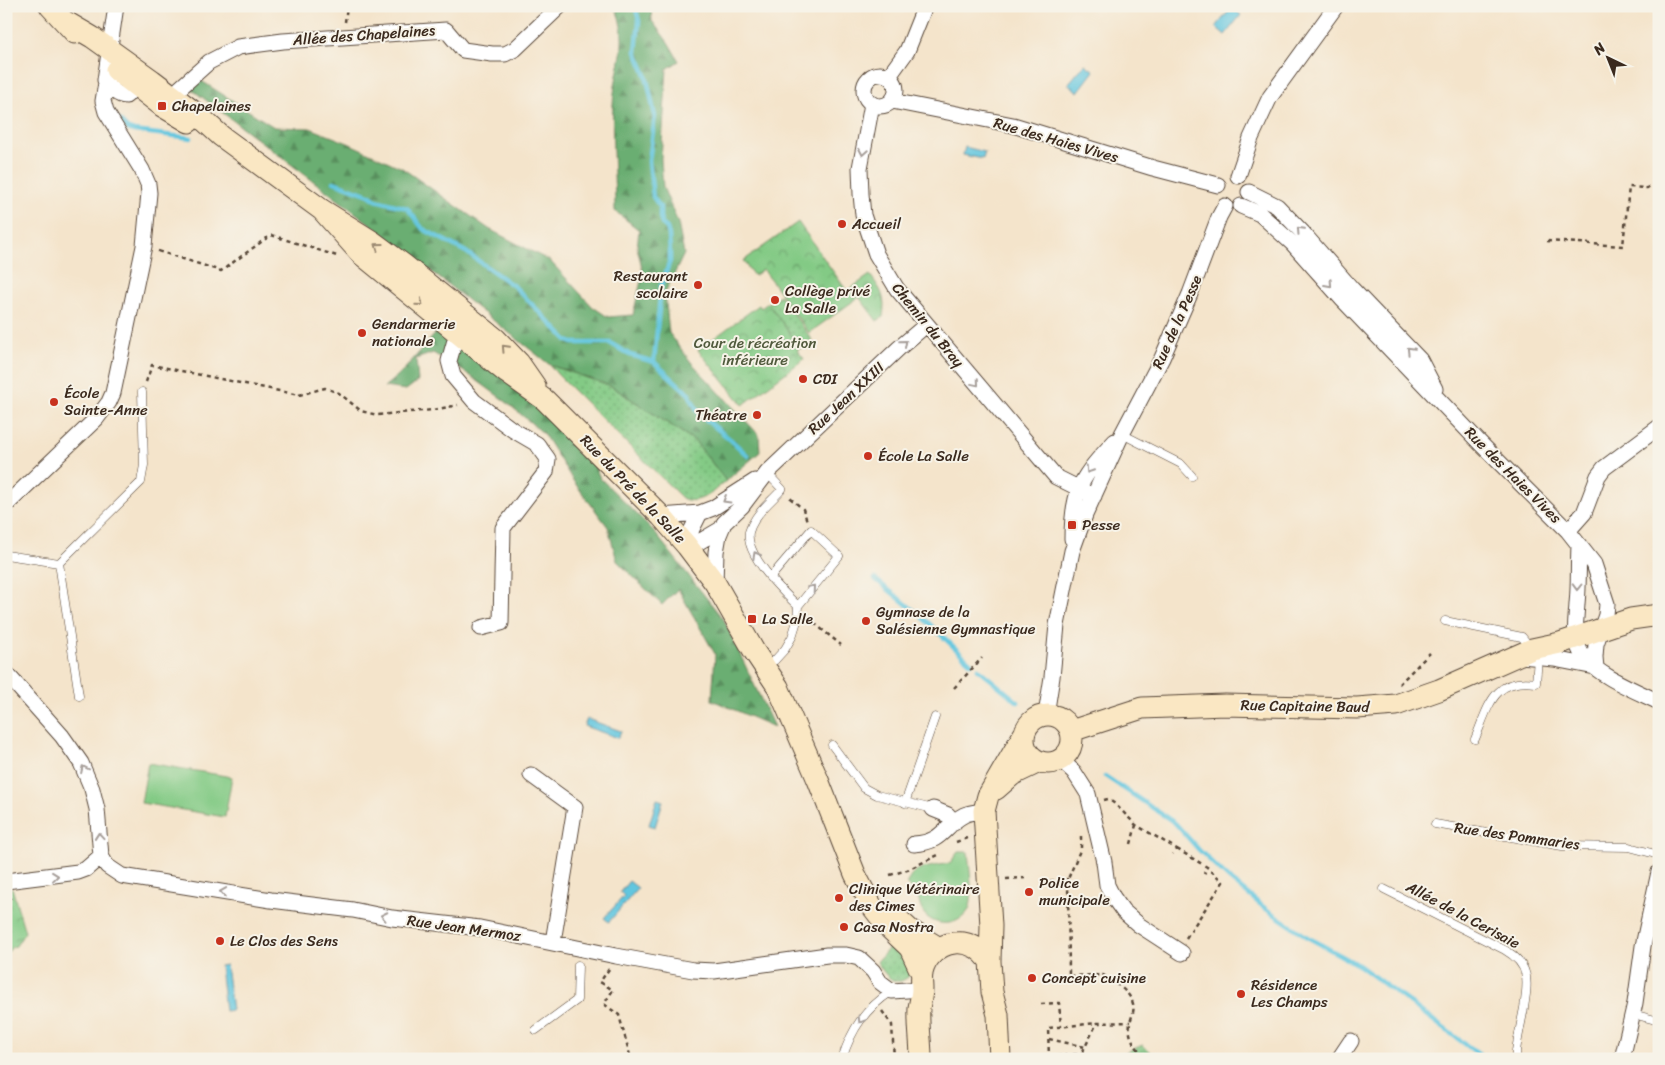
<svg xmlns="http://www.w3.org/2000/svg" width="1665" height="1065" viewBox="0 0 1665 1065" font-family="Sriracha,sans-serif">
<defs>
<pattern id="grass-dots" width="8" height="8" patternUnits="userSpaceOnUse" patternTransform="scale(1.25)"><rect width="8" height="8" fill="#83ca85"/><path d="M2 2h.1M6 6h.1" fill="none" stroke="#6ca46c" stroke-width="1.8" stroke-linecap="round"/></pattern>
<pattern id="forest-firs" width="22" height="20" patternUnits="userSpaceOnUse" patternTransform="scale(1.25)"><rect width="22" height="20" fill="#6aae72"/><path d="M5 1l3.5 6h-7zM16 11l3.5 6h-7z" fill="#588e5d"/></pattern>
<pattern id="park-crowns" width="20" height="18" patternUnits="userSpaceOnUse" patternTransform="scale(1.25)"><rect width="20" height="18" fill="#83ca85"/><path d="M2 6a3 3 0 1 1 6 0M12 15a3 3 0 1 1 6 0" fill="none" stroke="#6ca46c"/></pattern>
</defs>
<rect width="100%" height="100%" fill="#f7f3e8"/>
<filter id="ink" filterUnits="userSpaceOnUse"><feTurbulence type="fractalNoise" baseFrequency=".02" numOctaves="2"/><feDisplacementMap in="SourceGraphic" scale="10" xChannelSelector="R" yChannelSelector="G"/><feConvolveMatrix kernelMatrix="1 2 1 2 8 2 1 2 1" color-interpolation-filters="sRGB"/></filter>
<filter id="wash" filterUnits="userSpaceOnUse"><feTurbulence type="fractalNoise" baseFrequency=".0096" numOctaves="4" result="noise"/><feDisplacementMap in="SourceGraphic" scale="20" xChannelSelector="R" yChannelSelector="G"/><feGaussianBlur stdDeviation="1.12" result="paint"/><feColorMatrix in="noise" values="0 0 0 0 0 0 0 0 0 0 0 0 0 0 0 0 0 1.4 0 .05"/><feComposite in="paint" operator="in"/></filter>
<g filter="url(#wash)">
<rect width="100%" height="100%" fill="#f4e4cb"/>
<!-- grass -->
<path fill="url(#grass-dots)" stroke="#5f7a52" d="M780 295 812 340 800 349 768 303Z
M550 365 611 386 695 441 726 481C715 490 698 507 682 498L558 375Z
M895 941 912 973C896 991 886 976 877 962Z"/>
<!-- forest -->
<path fill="url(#forest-firs)" stroke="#526c48" d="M615 6H651L652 21 668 42 679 61 667 69 661 159 663 187 678 223 684 254 665 293 669 333 691 362 759 435 760 452 726 481 695 441 611 386 550 365 386 236 190 88 200 80 274 127 310 128 348 143 402 168 489 229 550 261 593 307 608 317 633 315 643 272 637 247 639 230 615 211C615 176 611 140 613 104 615 66 631 45 615 6Z
M442 326 587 448 600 478 651 528 724 620 774 727 712 700 715 654 678 589 662 605 617 561 608 527 574 482 543 433 505 401 468 374 433 353 416 359 418 381 406 390 384 387 402 372Z"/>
<!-- park -->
<path fill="url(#park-crowns)" stroke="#5f7a52" d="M798 222 847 291 870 275C882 291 886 297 883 317L877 321 859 297 809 333 763 269 754 276 743 261Z
M768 303 800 348 797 350 804 359 743 405 698 350 759 305 761 308Z
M12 888 25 932 16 946 12 947 6 954V889Z
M1143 1045 1157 1059H1122L1126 1052Z"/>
<!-- garden -->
<path fill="#83ca85" stroke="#5f7a52" d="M148 763 232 777 225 817 141 803Z
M958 852H968C969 866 975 901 968 911 954 932 920 925 919 899L911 895 912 890 906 884 913 873 924 868 950 863Z"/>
<!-- water -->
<path fill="#62c6df" stroke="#4e787e" d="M1232 7 1241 15 1225 35 1216 27Z
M1085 64 1094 71 1078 92 1068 84Z
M965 147 985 152 983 159 963 155Z
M587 719 621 731 618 738 584 726Z
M657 799 663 801 655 827 649 825Z
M629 881 638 888 609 922 604 918 624 896 620 892Z
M226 965 232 1010 225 1011 220 966Z"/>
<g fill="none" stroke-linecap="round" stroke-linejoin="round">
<!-- stream -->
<path stroke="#62c6df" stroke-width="4.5" d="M635 6 639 21 636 52 646 75 655 116 649 161 653 197 660 207V217L662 224 667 228 669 235 670 253V261L661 286 654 362
M119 120 128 129 134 131 191 138
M334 182 369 195 376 200 407 208 423 229 466 252 515 287 568 341 573 343H610L630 355 654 362 689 394 699 414 731 440 748 456
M875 579 921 616 971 663
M978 669 1018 702
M1105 776 1175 823 1199 850 1228 878 1266 909 1309 938 1360 966 1485 1059"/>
</g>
</g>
<g filter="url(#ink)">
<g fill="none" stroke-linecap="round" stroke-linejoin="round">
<!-- service casing -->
<g stroke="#574638" stroke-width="9">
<path id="service" d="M1122 434 1181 464 1192 476
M767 473 782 489C774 499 760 509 754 521 752 524 750 529 749 532 745 555 783 592 798 606
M6 555 59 563 79 696
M59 563 141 482 144 465 142 392
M770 578 811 530 839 556 798 606 797 621 792 637 785 649 775 660
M1445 621 1522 637 1531 648
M1475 739C1489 706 1493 677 1536 683L1538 658
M832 745 864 788 877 795 933 809
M905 803 935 717
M1435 824 1562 846 1629 847 1659 855
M1384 889 1505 950C1531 965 1528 982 1524 1008 1521 1023 1518 1037 1516 1051V1059
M1633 1014 1659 1021
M536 1030 577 1000 578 965
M842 1059C852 1028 865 1009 892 991"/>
</g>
<!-- minor casing -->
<g stroke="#574638" stroke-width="17">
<path id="minor" d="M116 6 105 80C108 87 118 96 126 96L135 86 134 76
M864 90a16 16 0 1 1 32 0a16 16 0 1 1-32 0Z
M889 76 907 51 925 6
M892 101 1013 125 1153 168 1218 185
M872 104 860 168 861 194 863 215 876 254 897 289 1056 477 1094 496
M169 105 180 88 209 62 238 47 283 41 446 30 463 50 492 54H505L515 49 560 6
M1238 176 1251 138 1270 97 1336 6
M1249 192 1277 206 1303 233 1352 289 1420 360 1435 389
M1241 206 1260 214 1293 244 1342 299 1481 444 1568 531 1594 564 1607 604 1606 615 1596 644 1595 657 1596 668
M465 326 455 340 449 361 453 376 474 401 513 430 537 444 548 459 546 472 503 528 501 623 481 628
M6 505 97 418 109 402 113 393 144 246 149 193 148 184 142 170 106 112 103 101 106 83
M661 516 700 513 713 508 755 481
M1568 531 1584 513 1598 476 1604 468 1659 427
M1072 539C1072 489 1082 476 1115 441
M687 546 699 542 721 529
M687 546 692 529 700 513
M1579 546C1578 565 1579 585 1577 604 1576 622 1572 640 1583 656 1598 676 1636 691 1659 702
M715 583 716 552 719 535 724 523 742 506 767 473 899 348 926 325
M1521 656 1554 659 1595 667
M6 673 62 736 81 763 92 789 97 809 101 856 107 866 122 876 271 900 353 910 392 918 480 928 616 956 693 970 714 971 827 955H846L859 958 873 971 880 982 892 991 922 989
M1046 715 1052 677 1057 625 1072 551 1085 515 1122 434 1162 358 1190 294 1219 217 1225 206
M1061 760 1074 772 1088 794 1104 862 1107 885 1113 897 1123 911 1139 925 1182 953
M531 775 575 807 553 942
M933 809 948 815 954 823
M914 844C944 842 943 826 964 815 970 812 977 812 984 811
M6 881 78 872 86 869 101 856
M1339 1059 1351 1041
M1622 1059 1635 1003 1643 946 1659 872"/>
</g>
<!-- secondary casing -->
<g stroke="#574638" stroke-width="23">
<path id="secondary" d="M50 6 75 33
M68 23 92 37 152 80 198 115 221 136 322 210 373 242 404 265 496 339 519 363 535 386
M116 70 162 106 189 122
M322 210 360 253 507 373 545 400 661 516 687 546 715 583 754 651 778 687 818 780 855 874 871 905 888 927 910 948 922 974
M1024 739a24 24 0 1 1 48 0a24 24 0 1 1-48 0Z
M1071 731 1142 708 1225 705 1357 708 1396 705 1439 690 1532 649 1560 643 1631 619 1659 615
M996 789 1012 775 1039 762
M897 918 910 930 939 948
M921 1059C921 1042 918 1025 919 1008 920 1002 922 995 922 989 922 984 921 978 922 973 925 958 938 945 954 943 969 941 981 949 990 961
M1000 1059 998 1015 992 992 990 961 991 926 984 811 988 796 1024 734"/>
</g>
<!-- path -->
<path stroke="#574638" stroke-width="2.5" stroke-dasharray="4 4" stroke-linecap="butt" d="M345 22 347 6
M1547 241 1623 246 1629 187 1647 188 1659 180
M158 251 221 271 271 235 337 256
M146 382 152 365 299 395 325 388 339 393 361 411 377 415 433 410 458 405
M790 498 803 509 807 521
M808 618 841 645
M1399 684 1430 653
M954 688 982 658
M1104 800 1108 799 1115 804 1136 825 1177 849 1173 854
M1081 836V848L1068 879 1069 976 1103 975C1113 982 1127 989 1132 1001 1136 1010 1131 1016 1130 1024 1127 1038 1138 1049 1146 1059
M956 842 967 838
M1131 844 1136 825
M1177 849 1207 867 1204 874
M890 875 907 870 938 855
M1006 879 1025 878
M1050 881 1068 879
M6 906 11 897
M6 916 8 945 6 947
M1186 938 1223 882 1207 867
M609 969 600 982 613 990 604 1004 619 1015 631 1059
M1041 1004 1059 1003 1061 1027
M882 1011 892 1025 894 1059
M1049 1039 1085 1047
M1049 1057 1082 1054
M1049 1059 1048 1028 1097 1023 1130 1022
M1079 1059 1097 1023"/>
<!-- service -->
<use href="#service" stroke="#fff" stroke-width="8"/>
<!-- minor -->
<use href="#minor" stroke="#fff" stroke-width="15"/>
<!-- secondary -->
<use href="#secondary" stroke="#fae7c3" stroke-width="21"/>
</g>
<!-- one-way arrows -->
<defs><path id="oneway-chevron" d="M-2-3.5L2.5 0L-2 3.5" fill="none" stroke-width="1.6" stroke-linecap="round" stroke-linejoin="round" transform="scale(1.25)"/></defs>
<g stroke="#a79f9a">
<use href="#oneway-chevron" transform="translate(863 152) rotate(100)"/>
<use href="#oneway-chevron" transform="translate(1300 230) rotate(-133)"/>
<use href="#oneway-chevron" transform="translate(1329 284) rotate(48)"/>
<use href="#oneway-chevron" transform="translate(904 343) rotate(-41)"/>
<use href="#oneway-chevron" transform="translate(1410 350) rotate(-134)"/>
<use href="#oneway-chevron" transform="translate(976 383) rotate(50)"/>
<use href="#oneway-chevron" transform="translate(1089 470) rotate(123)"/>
<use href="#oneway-chevron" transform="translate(726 500) rotate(149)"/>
<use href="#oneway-chevron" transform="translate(756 555) rotate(-118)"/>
<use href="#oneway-chevron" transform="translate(1577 587) rotate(91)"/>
<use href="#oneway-chevron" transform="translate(812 588) rotate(-50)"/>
<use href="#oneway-chevron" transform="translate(84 769) rotate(-116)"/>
<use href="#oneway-chevron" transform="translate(99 836) rotate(-95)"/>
<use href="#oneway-chevron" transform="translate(55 876) rotate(-6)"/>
<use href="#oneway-chevron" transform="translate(223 892) rotate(-171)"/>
<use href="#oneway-chevron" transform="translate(384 916) rotate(-168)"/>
<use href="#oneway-chevron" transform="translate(861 1020) rotate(122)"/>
</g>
<g stroke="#9a8870">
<use href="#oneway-chevron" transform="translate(378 246) rotate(-144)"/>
<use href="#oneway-chevron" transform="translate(420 303) rotate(39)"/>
<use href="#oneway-chevron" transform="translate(505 348) rotate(-133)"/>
</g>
</g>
<!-- markers -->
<g fill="#c8321e" stroke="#f7f3e8" stroke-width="2">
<rect x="157" y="101" width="10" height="10" rx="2.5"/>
<circle cx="842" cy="224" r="5"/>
<circle cx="698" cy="285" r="5"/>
<circle cx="775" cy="300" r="5"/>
<circle cx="362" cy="333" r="5"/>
<circle cx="803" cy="379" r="5"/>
<circle cx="54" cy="402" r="5"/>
<circle cx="757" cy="415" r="5"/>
<circle cx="868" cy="456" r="5"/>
<rect x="1067" y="520" width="10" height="10" rx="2.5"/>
<rect x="747" y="614" width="10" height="10" rx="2.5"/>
<circle cx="866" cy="621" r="5"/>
<circle cx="1029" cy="892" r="5"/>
<circle cx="839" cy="898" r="5"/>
<circle cx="844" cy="927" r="5"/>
<circle cx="220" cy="941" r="5"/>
<circle cx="1032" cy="978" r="5"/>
<circle cx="1241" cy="994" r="5"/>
</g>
<g text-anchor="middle" stroke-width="4" stroke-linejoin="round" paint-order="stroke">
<!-- street labels -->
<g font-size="15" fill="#3b2a1e" stroke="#f7f3e8">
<text transform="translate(364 35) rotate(-4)" y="5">Allée des Chapelaines</text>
<text transform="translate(1056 140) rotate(16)" y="5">Rue des Haies Vives</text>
<text transform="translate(1177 322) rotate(-66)" y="5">Rue de la Pesse</text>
<text transform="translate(928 325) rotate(51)" y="5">Chemin du Bray</text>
<text transform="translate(846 398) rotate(-43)" y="5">Rue Jean XXIII</text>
<text transform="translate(1513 475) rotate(45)" y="5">Rue des Haies Vives</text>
<text transform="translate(633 489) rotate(46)" y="5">Rue du Pré de la Salle</text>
<text transform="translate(1305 706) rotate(1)" y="5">Rue Capitaine Baud</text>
<text transform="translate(1517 836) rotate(8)" y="5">Rue des Pommaries</text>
<text transform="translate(1463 915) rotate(28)" y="5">Allée de la Cerisaie</text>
<text transform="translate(464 928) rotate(8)" y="5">Rue Jean Mermoz</text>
</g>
<!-- poi labels -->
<g font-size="15" fill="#3b2a1e" stroke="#f7f3e8" text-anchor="start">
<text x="172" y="111">Chapelaines</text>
<text x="852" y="229">Accueil</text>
<text x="688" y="281" text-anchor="end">Restaurant<tspan x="688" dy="17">scolaire</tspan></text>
<text x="785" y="296">Collège privé<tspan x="785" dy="17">La Salle</tspan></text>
<text x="372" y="329">Gendarmerie<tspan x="372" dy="17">nationale</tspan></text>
<text x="813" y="384">CDI</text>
<text x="64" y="398">École<tspan x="64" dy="17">Sainte-Anne</tspan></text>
<text x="747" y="420" text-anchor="end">Théatre</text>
<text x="878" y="461">École La Salle</text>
<text x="1082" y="530">Pesse</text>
<text x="876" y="617">Gymnase de la<tspan x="876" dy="17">Salésienne Gymnastique</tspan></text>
<text x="762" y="624">La Salle</text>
<text x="1039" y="888">Police<tspan x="1039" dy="17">municipale</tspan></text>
<text x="849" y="894">Clinique Vétérinaire<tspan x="849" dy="17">des Cimes</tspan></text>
<text x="854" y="932">Casa Nostra</text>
<text x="230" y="946">Le Clos des Sens</text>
<text x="1042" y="983">Concept cuisine</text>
<text x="1251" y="990">Résidence<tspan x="1251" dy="17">Les Champs</tspan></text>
</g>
<!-- park labels -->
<g font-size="15" fill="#515a3d" stroke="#f7f3e8">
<text x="755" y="348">Cour de récréation<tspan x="755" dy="17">inférieure</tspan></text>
</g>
</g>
<!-- margin -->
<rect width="1665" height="1065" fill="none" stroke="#f7f3e8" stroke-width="25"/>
<!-- north arrow -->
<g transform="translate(1608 58) rotate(317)" stroke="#f7f3e8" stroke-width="4" paint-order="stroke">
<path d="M0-4L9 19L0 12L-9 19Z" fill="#3b2a1e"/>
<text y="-8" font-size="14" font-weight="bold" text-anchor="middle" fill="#3b2a1e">N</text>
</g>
</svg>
